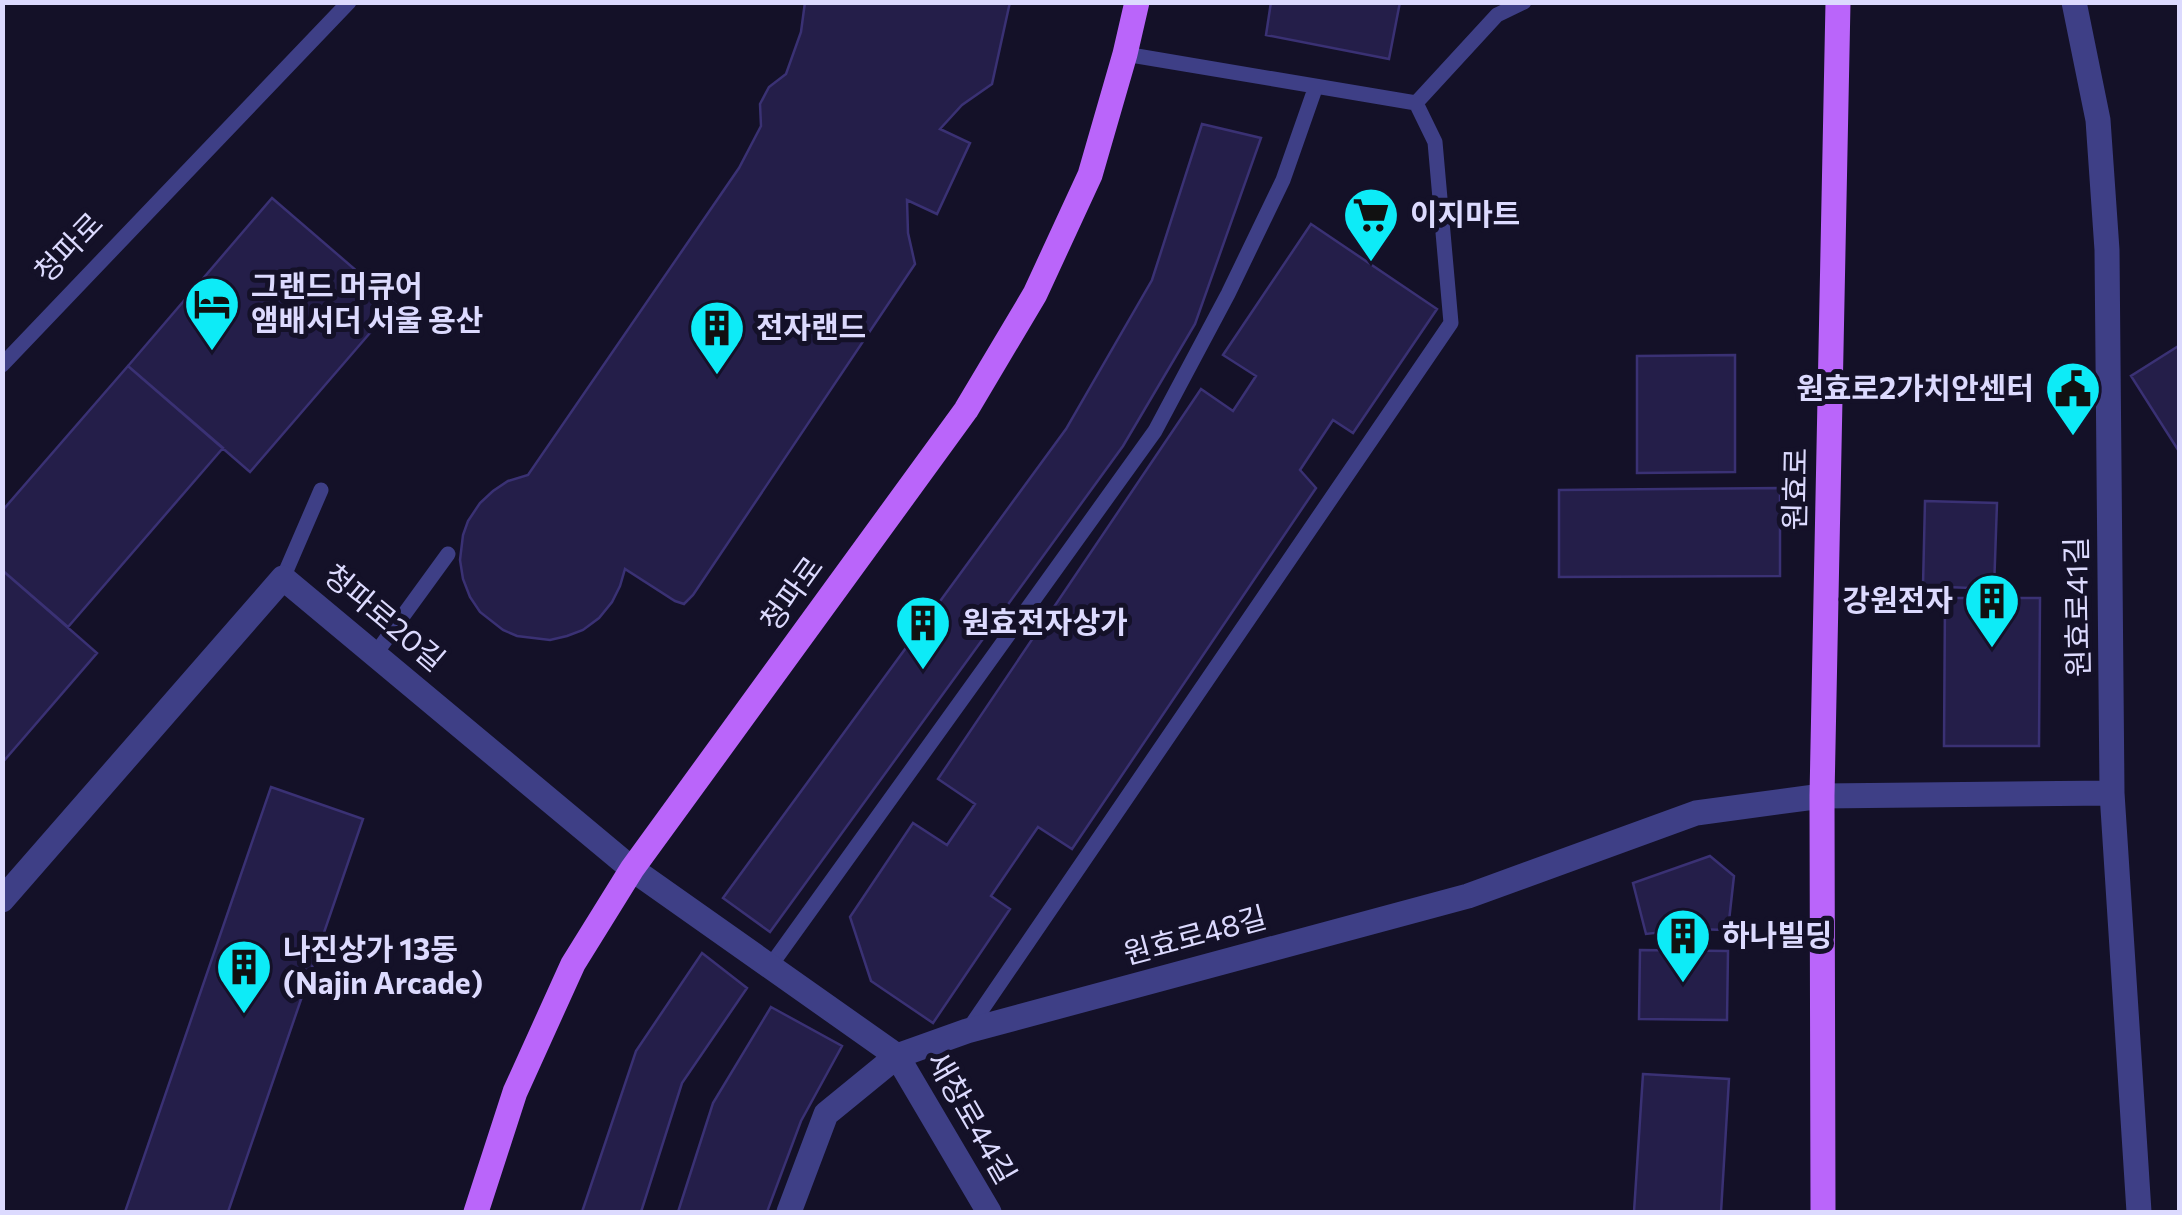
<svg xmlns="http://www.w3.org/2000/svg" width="2182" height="1215" viewBox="0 0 2182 1215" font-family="Commissioner,'Noto Sans KR',sans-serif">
<rect width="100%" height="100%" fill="#141128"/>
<!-- building -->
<path fill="#241e49" stroke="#3a3174" stroke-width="2.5" d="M805 2H1010L992 84 962 105 940 129 970 143 937 214 907 200 908 233 915 264 693 595 684 604 675 601 625 569 620 586 612 602 599 618 583 630 567 636 550 640 517 636 503 630 480 612 470 597 463 579 460 560 463 535 468 521 480 503 493 491 508 481 528 475 739 168 761 126 760 104 769 87 786 74 801 32Z
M1271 2H1400L1389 59 1266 35Z
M1202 124 1261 138 1195 324 1123 446 770 932 723 898 1066 429 1152 280Z
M272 198 395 304 250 472 128 366Z
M1311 224 1437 309 1353 433 1333 420 1300 470 1316 488 1072 849 1038 827 991 896 1010 909 933 1023 871 981 850 917 913 823 947 845 975 804 938 779 1201 389 1233 411 1256 376 1223 355Z
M2180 345V453L2131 376Z
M1735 355V472L1637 473V356Z
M128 366 223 448 68 627 2 570V511Z
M1780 488V576L1559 577V490Z
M1925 501 1997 503 1994 589 1923 586Z
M2 570 97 653 2 763Z
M1945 598H2040L2039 746H1944Z
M271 787 363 819 228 1212H125Z
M1710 856 1734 876 1728 930 1690 929 1646 934 1633 883Z
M1640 950 1728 951 1727 1020 1639 1019Z
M702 953 747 988 682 1083 641 1212H582L636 1051Z
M771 1007 842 1046 801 1121 767 1212H678L713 1103Z
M1643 1074 1729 1079 1721 1212H1634Z"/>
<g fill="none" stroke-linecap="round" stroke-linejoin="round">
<!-- lane -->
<path stroke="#3e3f86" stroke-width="15" d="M1125 54 1416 103
M1416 103 1497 15 1524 2
M2 365 349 2
M283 578 321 490
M376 653 448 554
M771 965 1155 431 1228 294 1283 180 1316 86
M968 1030 1451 323 1435 142 1416 103"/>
<!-- street -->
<path stroke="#3e3f86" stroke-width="25" d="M2074 2 2098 120 2107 250 2112 793 2139 1212
M2 900 283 578 632 869 897 1056 989 1212
M789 1212 826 1114 897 1056 967 1031 1468 896 1696 813 1822 796 2112 793"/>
<!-- primary -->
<path stroke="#ba65fa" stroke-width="25" d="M476 1212 515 1092 573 964 632 869 966 410 1035 294 1090 175 1125 54 1137 2
M1823 1212 1822 796 1838 2"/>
</g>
<!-- icons -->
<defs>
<g id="supermarket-pin" transform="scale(2.875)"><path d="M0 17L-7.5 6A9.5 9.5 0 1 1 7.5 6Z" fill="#0debf7" stroke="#141128"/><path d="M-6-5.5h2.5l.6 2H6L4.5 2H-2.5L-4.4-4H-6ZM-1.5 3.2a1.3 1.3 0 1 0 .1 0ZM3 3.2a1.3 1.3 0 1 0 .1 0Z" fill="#111"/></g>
<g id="hotel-pin" transform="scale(2.875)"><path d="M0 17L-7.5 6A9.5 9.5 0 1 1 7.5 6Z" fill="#0debf7" stroke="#141128"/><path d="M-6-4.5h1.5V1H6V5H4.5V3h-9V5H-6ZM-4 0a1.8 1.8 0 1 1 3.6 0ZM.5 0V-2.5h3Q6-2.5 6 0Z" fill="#111"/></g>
<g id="building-pin" transform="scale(2.875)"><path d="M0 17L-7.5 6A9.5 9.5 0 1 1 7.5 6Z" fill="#0debf7" stroke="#141128"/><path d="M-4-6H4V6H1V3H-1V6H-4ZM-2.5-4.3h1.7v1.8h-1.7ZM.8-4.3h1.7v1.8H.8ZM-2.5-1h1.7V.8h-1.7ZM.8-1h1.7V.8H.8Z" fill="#111"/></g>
<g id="civic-pin" transform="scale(2.875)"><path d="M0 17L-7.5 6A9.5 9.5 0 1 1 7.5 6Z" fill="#0debf7" stroke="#141128"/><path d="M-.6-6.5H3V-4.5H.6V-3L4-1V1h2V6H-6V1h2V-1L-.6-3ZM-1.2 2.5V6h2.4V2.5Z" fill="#111"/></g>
</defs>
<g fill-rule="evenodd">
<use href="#supermarket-pin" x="1371" y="215"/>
<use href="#hotel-pin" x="212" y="304"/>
<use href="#building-pin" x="717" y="328"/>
<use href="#civic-pin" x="2073" y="389"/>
<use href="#building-pin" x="1992" y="601"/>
<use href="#building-pin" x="923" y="623"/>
<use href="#building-pin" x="1683" y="936"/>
<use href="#building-pin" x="244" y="967"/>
</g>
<g text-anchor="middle" stroke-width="10" stroke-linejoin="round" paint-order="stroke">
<!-- poi labels -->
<g font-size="30" font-weight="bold" fill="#dcdafe" stroke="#141128" text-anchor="start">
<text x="1410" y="225">이지마트</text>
<text x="251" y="297">그랜드 머큐어<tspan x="251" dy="34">앰배서더 서울 용산</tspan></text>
<text x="756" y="338">전자랜드</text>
<text x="2034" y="399" text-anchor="end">원효로2가치안센터</text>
<text x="1953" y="611" text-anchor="end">강원전자</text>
<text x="962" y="633">원효전자상가</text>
<text x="1722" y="946">하나빌딩</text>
<text x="283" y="960">나진상가 13동<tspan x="283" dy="34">(Najin Arcade)</tspan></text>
</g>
<!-- street labels -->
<g font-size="30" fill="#dcdafe" stroke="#141128">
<text transform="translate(69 248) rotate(-46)" y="10">청파로</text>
<text transform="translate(1796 489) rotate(-89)" y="10">원효로</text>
<text transform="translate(792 594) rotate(-54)" y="10">청파로</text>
<text transform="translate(2078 607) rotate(-91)" y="10">원효로41길</text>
<text transform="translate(384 618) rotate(40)" y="10">청파로20길</text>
<text transform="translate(1195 936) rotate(-15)" y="10">원효로48길</text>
<text transform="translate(971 1118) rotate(60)" y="10">새창로44길</text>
</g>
</g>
<!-- border -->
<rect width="2182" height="1215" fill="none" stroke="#dcdafe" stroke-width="10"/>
</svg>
